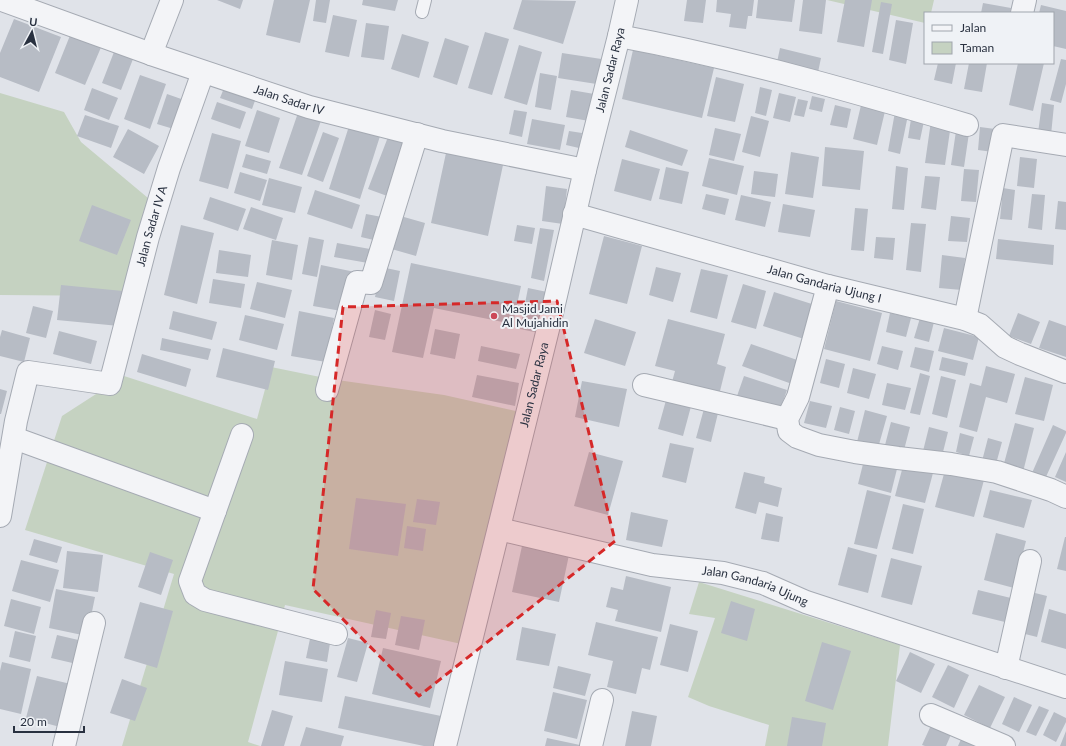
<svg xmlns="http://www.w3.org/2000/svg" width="1066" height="746" viewBox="0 0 1066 746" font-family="Lato,sans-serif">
<rect width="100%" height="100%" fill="#e0e3e9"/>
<!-- green -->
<path fill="#c5d2c1" d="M827 0H934L931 13H925V23Z
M0 93 64 112 81 142 148 198 127 296 0 295Z
M271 367 330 379 444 395 520 412 466 645 285 605 248 742 260 746H122L174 574 25 530 62 416 124 376 257 419Z
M699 582 900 645 888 746H765L769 725 709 706 688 697 715 618 689 614Z"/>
<!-- building -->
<path fill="#b7bcc5" d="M217 0H243L240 9Z
M274 0H310L300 43 266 35Z
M316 0H330L326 23 313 21Z
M363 0H398L395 11 362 5Z
M522 0 576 1 563 44 513 29Z
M687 0H706L703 23 684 21Z
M717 0H754L752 16H748L746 29 729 27 731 14 716 12Z
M758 0H795L792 22 756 18Z
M803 0H826L822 34 799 31Z
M845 0H872L864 47 837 42Z
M881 2 892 4 883 54 872 52Z
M983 3 1011 8 1010 13H981Z
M1041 5 1066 11V49L1053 46V13H1039Z
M333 15 357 20 349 57 325 52Z
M14 19 61 37 39 92 0 77V53Z
M896 20 913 23 906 64 889 60Z
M366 23 389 26 384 60 361 57Z
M485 32 509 39 492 95 468 88Z
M71 33 102 45 85 85 55 73Z
M402 34 429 42 419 78 391 69Z
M445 38 469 46 457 85 433 77Z
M519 45 542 52 527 105 504 98Z
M780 48 821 58 817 77 776 67Z
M633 50 714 68 702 118 622 99Z
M114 52 133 59 121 90 102 83Z
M562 53 608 60 603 85 558 78Z
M1061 59 1066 60V84L1061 103 1050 100Z
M938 63H956L952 84 934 80Z
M969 63H987L982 92 964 89Z
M1018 63H1044L1033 111 1009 105Z
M540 73 557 76 551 110 535 107Z
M140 75 166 84 150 129 124 119Z
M716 77 744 84 735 122 707 116Z
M226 83 257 95 252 109 220 98Z
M760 87 772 90 766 116 755 113Z
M92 88 118 98 109 120 84 110Z
M571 90 600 95 595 122 566 117Z
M779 93 796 97 790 122 773 118Z
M167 94 187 101 177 130 157 124Z
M812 96 825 99 822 112 809 109Z
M798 99 808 101 804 117 794 115Z
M862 101 886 107 877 145 853 139Z
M217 102 246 112 240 129 211 119Z
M1042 103 1054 105 1051 135 1038 133Z
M835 105 851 109 847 128 830 125Z
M300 107 323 115 302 175 279 168Z
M257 110 280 118 269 153 245 146Z
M514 110 527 112 522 137 509 134Z
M895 112 908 115 900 154 888 151Z
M85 115 119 126 111 148 77 136Z
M751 116 769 121 760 157 742 152Z
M532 119 565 125 560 150 527 144Z
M911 119 924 121 920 140 908 138Z
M931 121 951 124 945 165 925 163Z
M350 123 381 133 360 199 329 189Z
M980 127 995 129 993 152 978 150Z
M715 128 741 134 734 161 709 155Z
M128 129 159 146 144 174 113 157Z
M630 130 688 150 682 166 625 147Z
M569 131 582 133 579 148 566 145Z
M956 131 969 133 964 167 951 165Z
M323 132 339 138 323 182 307 176Z
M212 133 241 141 228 189 199 181Z
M388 137 409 145 390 197 368 189Z
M825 147 864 151 860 190 822 186Z
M791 152 819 157 813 198 785 194Z
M446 153 503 165 488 236 431 223Z
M246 154 271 161 267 174 242 167Z
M1020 157 1037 159 1034 188 1017 186Z
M709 158 744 166 737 195 702 186Z
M622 159 660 169 651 201 614 191Z
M896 166 908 168 904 210 892 209Z
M666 167 689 172 682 204 659 199Z
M964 169 979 170 976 202 961 201Z
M754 171 778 174 775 197 751 194Z
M240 172 267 180 260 201 234 193Z
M925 176 940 177 936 210 921 208Z
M269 178 302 187 295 213 262 205Z
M546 186 567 189 563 224 542 221Z
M1003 188 1015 190 1012 220 1000 219Z
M315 190 360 205 352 229 307 214Z
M706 194 729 199 725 215 702 209Z
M1032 194 1045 195 1042 230 1028 228Z
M741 195 771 202 765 227 735 220Z
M210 197 246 209 238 231 203 219Z
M1058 201 1066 202V230L1055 229Z
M783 204 815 210 810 237 778 232Z
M92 205 131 220 117 255 79 241Z
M251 207 283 218 276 240 243 229Z
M855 208 868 209 864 251 851 250Z
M366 214 382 217 378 241 361 237Z
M397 215 425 223 416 256 388 248Z
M951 216 970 218 967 242 948 241Z
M911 223 926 224 921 272 906 270Z
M181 225 214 233 197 304 164 295Z
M517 225 535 228 532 244 514 241Z
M540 228 554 230 544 281 531 278Z
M604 236 642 246 627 304 589 294Z
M309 237 324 240 317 277 302 274Z
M876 237 895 238 893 260 874 258Z
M998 239 1054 245 1053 265 996 259Z
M272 240 298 245 292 280 266 275Z
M337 243 370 249 368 263 334 257Z
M219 250 251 255 248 277 216 273Z
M942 255 965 258 962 290 939 288Z
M411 263 521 286 513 324 434 308 423 358 392 352Z
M321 265 355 272 347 312 313 306Z
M381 267 400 271 394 301 375 297Z
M656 267 681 273 673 302 649 295Z
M701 269 728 275 717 319 690 312Z
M213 279 245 284 241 308 209 303Z
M257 282 292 290 285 318 250 309Z
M743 284 766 291 756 329 731 322Z
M61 285 123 291 119 326 57 320Z
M528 288 552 293 544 334 520 329Z
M774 292 815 305 804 339 763 326Z
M836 301 882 313 870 361 824 349Z
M33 306 53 311 46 338 26 333Z
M375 310 391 314 385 340 369 337Z
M173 311 217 322 212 340 169 329Z
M299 311 334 318 326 362 291 356Z
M890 313 911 318 906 337 886 332Z
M1018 313 1040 322 1031 344 1009 336Z
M245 315 284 324 277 350 239 340Z
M920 318 934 322 929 342 914 338Z
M595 319 636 332 625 366 584 353Z
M668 319 725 334 717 364 726 367 719 395 672 382 675 371 655 366Z
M1049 320 1066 326V357L1039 348Z
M944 328 979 337 973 360 938 351Z
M435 329 460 334 455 359 430 354Z
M2 330 30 338 24 362 0 356V337Z
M59 331 97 341 91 364 53 354Z
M162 338 211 349 208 360 160 350Z
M751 344 800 361 792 384 742 366Z
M481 346 520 354 516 369 478 361Z
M882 346 903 351 898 370 877 364Z
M915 347 934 351 929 372 910 367Z
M223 348 275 361 268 390 216 377Z
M142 354 191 369 186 387 137 372Z
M942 357 968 363 965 376 939 370Z
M826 359 845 364 839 388 820 383Z
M986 366 1015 374 1007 403 986 397 977 432 959 427 970 383 981 386Z
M853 368 876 374 869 399 847 393Z
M920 373 930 376 920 415 910 413Z
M477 375 519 383 515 406 472 397Z
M744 376 787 390 780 410 737 396Z
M941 376 956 380 947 418 932 414Z
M1025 377 1053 385 1044 421 1015 414Z
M582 381 627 389 619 427 575 417Z
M887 383 911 388 905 410 882 405Z
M0 389 7 391 1 414H0Z
M668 393 693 399 683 436 658 429Z
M810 401 832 406 826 428 804 423Z
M705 405 719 409 711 442 696 438Z
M840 407 855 411 849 434 834 430Z
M865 410 887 416 878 448 857 442Z
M891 422 910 427 904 450 885 445Z
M1015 423 1034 428 1023 472 1003 467Z
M1053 425 1066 431V433L1045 479 1032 473Z
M929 427 948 432 942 456 923 451Z
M960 433 974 437 969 456 956 452Z
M988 438 1002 442 996 464 982 461Z
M670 443 694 448 686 483 662 477Z
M589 452 623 461 608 515 574 506Z
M1066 452V482L1055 477Z
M865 456 898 465 891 493 858 484Z
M903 466 933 473 925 503 895 496Z
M945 470 984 480 974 517 935 507Z
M744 472 765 477 764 483 782 488 778 507 759 502 756 514 735 508Z
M867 490 891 496 877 549 854 544Z
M990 490 1032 500 1024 528 983 517Z
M356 498 406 504 398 556 349 549Z
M417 499 440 502 436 525 413 522Z
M903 504 924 509 913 554 892 549Z
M631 512 668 520 662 547 626 540Z
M766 513 783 517 779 542 761 539Z
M407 526 426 529 423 551 404 548Z
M996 533 1026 541 1014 588 984 580Z
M1065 537H1066V571L1057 569Z
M34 539 62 547 57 563 29 555Z
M522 546 569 555 559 602 512 592Z
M848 547 877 555 868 593 838 585Z
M67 551 103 555 98 592 63 588Z
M150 552 173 560 161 595 138 587Z
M891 558 922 566 912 605 881 597Z
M21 560 59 570 50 602 12 591Z
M626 576 671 587 661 632 615 621 618 610 606 607 611 587 623 590Z
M56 589 95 597 87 636 49 628Z
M978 590 1015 599 1009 623 972 614Z
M1027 591 1047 596 1037 637 1017 632Z
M11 599 41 607 34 634 4 626Z
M731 601 755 609 747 641 721 633Z
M140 602 173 611 157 668 124 658Z
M1049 609 1066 614V649L1041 642Z
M376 610 391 613 386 639 371 637Z
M401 616 425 620 419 650 395 645Z
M596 622 658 637 650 670 642 668 636 694 607 687 613 661 588 655Z
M670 624 698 631 688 672 660 665Z
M522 627 556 634 549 666 516 660Z
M15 631 36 636 30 662 9 657Z
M311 634 331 637 327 662 306 658Z
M57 635 87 642 81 665 51 658Z
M348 638 368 643 357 682 337 677Z
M822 642 851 651 833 710 805 701Z
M383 648 441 661 430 708 372 694Z
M910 652 935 664 921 693 896 681Z
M285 661 328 669 322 702 279 695Z
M2 662 31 669 21 714 0 709V671Z
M948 665 969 675 954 708 932 697Z
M558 666 591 674 585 696 553 688Z
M37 676 75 685 64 728 26 718Z
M122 679 147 688 135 721 110 713Z
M979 685 1005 697 990 728 964 715Z
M553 692 587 700 577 739 544 731Z
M345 696 441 716 434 746H424L338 728Z
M1014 697 1032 705 1019 732 1002 724Z
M1039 706 1049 710 1036 736 1026 732Z
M272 710 293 716 284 746H261Z
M632 711 657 716 651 746H625Z
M1054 712 1066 718V722L1056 742 1043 735Z
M792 717 826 723 822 746H787Z
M933 721 953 730 946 746H925L922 745Z
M306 727 344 736 341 746H300Z
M1066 731V746H1060Z
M962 737 980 746H958Z
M547 738 580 745V746H545Z"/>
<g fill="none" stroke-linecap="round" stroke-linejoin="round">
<!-- service casing -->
<g stroke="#a5aab3" stroke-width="14">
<path id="service" d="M422 12 425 0"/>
</g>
<!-- minor casing -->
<g stroke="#a5aab3" stroke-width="24">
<g id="minor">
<path id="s1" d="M2 0 151 54 309 107 442 141 585 170"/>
<path d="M1022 13 1025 0"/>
<path d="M619 36C737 58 852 91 967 125"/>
<path d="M151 54 172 0"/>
<path id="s2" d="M574 214 828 286 965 319 980 325 1005 347 1020 354 1066 372"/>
<path d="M828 286 798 397 787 419 789 431 797 437 819 445 855 452 898 458 951 464 997 472 1051 490 1066 497"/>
<path d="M965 319 1003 135 1066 145"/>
<path d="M644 385 787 419"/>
<path d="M327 390 357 282 371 283 417 134"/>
<path d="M242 435 190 581 195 594 205 600 336 634"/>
<path d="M14 438 215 511"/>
<path id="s3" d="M0 516 16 421 28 372 110 384 148 237 169 168 203 72"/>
<path id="s4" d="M499 529 652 565 723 573 763 583 806 602 1066 687"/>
<path d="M1006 668 1030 561"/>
<path d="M931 715 1004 746"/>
<path d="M64 746 94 623"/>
<path d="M591 746 602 700"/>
</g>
</g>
<!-- tertiary casing -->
<g stroke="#a5aab3" stroke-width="24">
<g id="tertiary">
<path id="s5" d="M445 746 551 317 585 170 619 36 627 0"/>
</g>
</g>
<!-- service -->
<use href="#service" stroke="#f3f4f7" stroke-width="12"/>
<!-- minor -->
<use href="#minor" stroke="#f3f4f7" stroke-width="22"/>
<!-- tertiary -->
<use href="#tertiary" stroke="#f3f4f7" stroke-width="22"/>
</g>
<!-- marked area -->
<path fill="#d62828" fill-opacity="0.2" stroke="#d62828" stroke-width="3" stroke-dasharray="8 5" stroke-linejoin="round" d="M557 301 615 541 419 696 313 589 343 307Z"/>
<!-- markers -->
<circle fill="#cc4757" stroke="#eff2f6" stroke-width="1.5" cx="494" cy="316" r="4"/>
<g text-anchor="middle" stroke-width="4" stroke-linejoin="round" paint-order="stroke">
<!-- street labels -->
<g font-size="12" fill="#293140" stroke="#eff2f6">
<text dy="4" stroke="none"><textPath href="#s5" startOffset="696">Jalan Sadar Raya</textPath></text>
<text dy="4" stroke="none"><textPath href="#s1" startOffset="304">Jalan Sadar IV</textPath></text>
<text dy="4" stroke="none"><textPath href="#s3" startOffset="393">Jalan Sadar IV A</textPath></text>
<text dy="4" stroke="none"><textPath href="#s2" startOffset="260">Jalan Gandaria Ujung I</textPath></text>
<text dy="4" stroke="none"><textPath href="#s5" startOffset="372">Jalan Sadar Raya</textPath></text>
<text dy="4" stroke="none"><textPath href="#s4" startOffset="263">Jalan Gandaria Ujung</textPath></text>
</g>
<!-- poi labels -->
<g font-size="12" fill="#293140" stroke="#eff2f6" text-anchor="start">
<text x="502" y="313">Masjid Jami<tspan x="502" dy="14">Al Mujahidin</tspan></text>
</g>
</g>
<!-- legend -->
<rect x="924" y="12" width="130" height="52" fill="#eff2f6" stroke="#a0a5ad"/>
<rect x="932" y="25" width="20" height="6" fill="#f3f4f7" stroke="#a0a5ad"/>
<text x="960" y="32" font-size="12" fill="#293140">Jalan</text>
<rect x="932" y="42" width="20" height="12" fill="#c5d2c1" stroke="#a0a5ad"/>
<text x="960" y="52" font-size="12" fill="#293140">Taman</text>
<!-- north arrow -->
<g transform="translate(32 32) rotate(7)" stroke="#eff2f6" stroke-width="3" paint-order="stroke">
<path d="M0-3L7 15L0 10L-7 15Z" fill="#293140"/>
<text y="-6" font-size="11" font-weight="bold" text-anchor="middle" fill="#293140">U</text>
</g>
<!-- scale -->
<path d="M14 726v6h70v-6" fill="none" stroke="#293140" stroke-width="2"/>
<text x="20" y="726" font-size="12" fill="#293140" stroke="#eff2f6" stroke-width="3" paint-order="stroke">20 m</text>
</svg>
